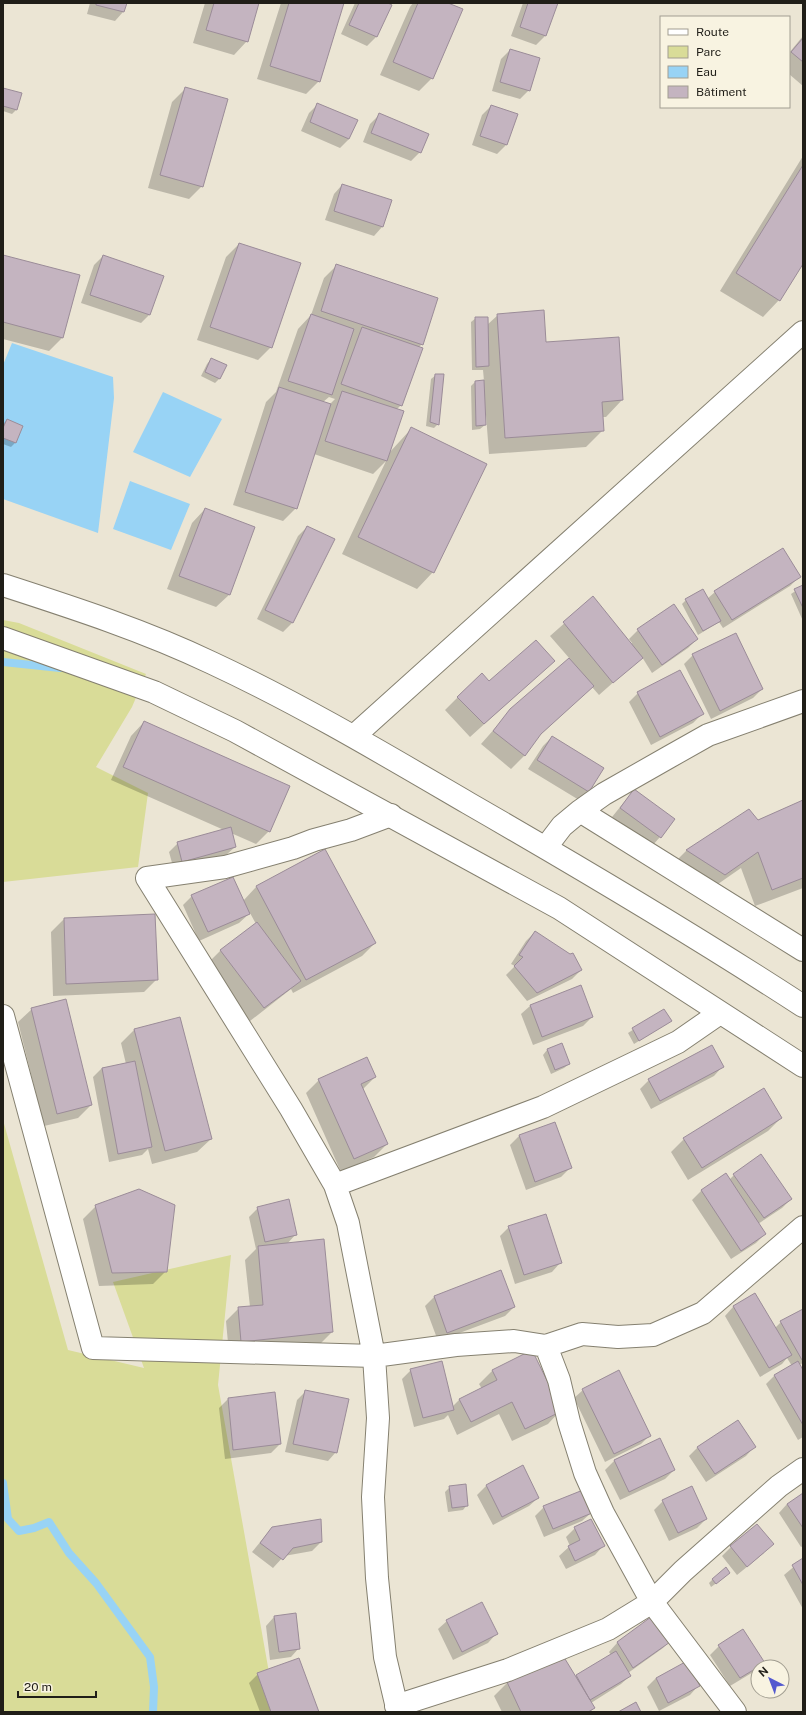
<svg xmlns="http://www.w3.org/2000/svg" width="806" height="1715" viewBox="0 0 806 1715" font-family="'Public Sans',sans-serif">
<rect width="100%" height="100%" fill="#ebe5d4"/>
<!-- green -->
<path fill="#d9dc98" d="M3 620 19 623 146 674 132 707 96 767 148 793 138 867 3 882Z
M3 1120 68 1350 144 1368 113 1282 231 1255 218 1385 276 1712H3Z"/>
<!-- water -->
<path fill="#98d3f5" d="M12 343 113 377 114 398 98 533 3 499V365Z
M163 392 222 419 190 477 133 452Z
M130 481 190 504 171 550 113 529Z"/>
<!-- shadow -->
<path fill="#0003" fill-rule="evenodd" d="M90 3H126L123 12 115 21 87 14Z
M205 3H258L247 41 234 55 193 43Z
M281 3H343L319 81 306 94 257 79Z
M355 3H386L391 5 376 37 367 46 341 34Z
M413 3H445L432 78 419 91 380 75 410 7Z
M523 3H557L545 36 536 45 511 36Z
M803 36V86L789 74V53Z
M510 50 529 90 520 99 492 91 501 59Z
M3 89 16 110 12 114 3 111Z
M185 89 202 186 189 199 148 188 172 102Z
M318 104 349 139 340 148 301 131 309 113Z
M491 106 517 115 506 145 497 154 472 145 482 115Z
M379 115 420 152 411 161 363 142 370 124Z
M803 156V262L779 300 763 317 720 291Z
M342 185 391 201 382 227 374 236 325 220 334 194Z
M239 244 271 347 258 360 197 340 226 257Z
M3 256 62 338 49 351 3 339Z
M103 256 150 314 141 323 81 303 94 265Z
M337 265 422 344 418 348 401 405 396 410 389 453 411 429 433 572 417 589 342 554 386 461 373 474 314 454 296 508 283 521 233 505 266 402 276 392 298 329 311 315 324 278ZM329 397 335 399 330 404 323 402Z
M498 315 545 343 622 400 606 417H602L603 430 586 447 489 454 486 415H484L485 425 480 429 472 430 471 386 475 382 484 381 483 370H472L471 322 476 318 487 325Z
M211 359 220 378 215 383 201 376 207 364Z
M436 375 438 424 434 428 426 426 431 379Z
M7 420 15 443 11 447 3 444V424Z
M205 509 230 594 216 607 167 589 192 523Z
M307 527 333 540 292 623 283 632 257 619 298 536Z
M799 577 790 586 723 628 719 622 698 635 682 604 686 600 707 599 715 592Z
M803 586V621L791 594Z
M593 598 631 644 632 643 629 639 638 630 697 639 688 648 652 673 642 657 599 695 592 687 538 737 524 756 511 769 481 744 511 710 570 659 550 636Z
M693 655 762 689 753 698 711 719 684 664Z
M554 661 470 737 445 710 458 697 489 682Z
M638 693 702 714 693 723 651 745 629 702Z
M144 722 269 831 256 844 231 833 235 847 226 855 174 870 169 852 178 843 224 830 111 780 131 736Z
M552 737 588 791 579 800 528 769 543 746Z
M634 790 660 837 652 846 612 817Z
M803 801V888L755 906 741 868 708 891 670 867 687 850Z
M324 850 375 943 362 956 293 993 291 989 250 1021 208 963 221 950 256 924 250 913 239 923 199 941 183 905 192 896 243 901 256 887Z
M64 919 157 979 144 992 53 996 51 932Z
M535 932 581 970 572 979 527 1001 506 975 515 966 511 964 526 941Z
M530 1006 592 1017 583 1026 533 1045 521 1014Z
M32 1009 91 1105 78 1118 44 1126 18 1022Z
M664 1010 671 1021 634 1044 628 1033Z
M180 1018 211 1139 197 1152 152 1164 148 1149 142 1155 109 1162 93 1077 102 1068 126 1064 121 1043 134 1030Z
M561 1044 569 1064 564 1068 551 1074 543 1055 547 1050Z
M722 1067 714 1076 651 1109 640 1089 649 1080Z
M375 1077 363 1089 387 1144 374 1157 341 1172 306 1093 319 1080Z
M781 1118 768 1131 688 1180 671 1152 684 1139Z
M554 1123 570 1168 561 1177 526 1190 510 1145 519 1136Z
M726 1175 729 1180 734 1175 791 1199 782 1208 758 1224 765 1234 756 1243 731 1259 692 1200 701 1191Z
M96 1206 166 1271 153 1284 99 1286 83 1219Z
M258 1208 296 1234 287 1244 332 1332 319 1345 229 1354 226 1321 239 1308 250 1307 245 1260 256 1249 249 1217Z
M509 1227 560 1263 552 1272 515 1284 500 1236Z
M500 1272 514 1307 505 1316 438 1341 425 1306 434 1297Z
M754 1295 775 1328 781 1322 803 1310V1363L799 1365 803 1372V1437L798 1440 766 1384 775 1375 792 1366 787 1358 782 1364 760 1377 725 1316 733 1307Z
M411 1370 452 1407 459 1400 482 1389 479 1384 493 1370 561 1410 548 1424 512 1441 499 1414 457 1435 448 1415 444 1419 414 1427 402 1379Z
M583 1390 650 1435 641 1444 605 1462 574 1398Z
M306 1391 336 1452 328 1461 285 1452 297 1400Z
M274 1393 280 1444 271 1453 225 1459 219 1408 228 1399Z
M659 1439 674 1470 665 1479 620 1500 605 1470 614 1461Z
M698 1447H754L746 1456 706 1482 689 1456Z
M522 1467 538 1498 529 1506 493 1525 477 1495 486 1486Z
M450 1487 467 1505 463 1510 448 1512 445 1492Z
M803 1494V1546L801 1547 779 1513 787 1504Z
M663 1501 706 1519 697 1528 669 1541 654 1510Z
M544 1507 591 1513 582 1521 544 1537 535 1516Z
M272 1528 321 1542 312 1551 284 1556 273 1568 252 1552Z
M575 1528 603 1546 595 1555 566 1569 559 1556 570 1546 566 1537Z
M731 1547 764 1553 737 1575 722 1556Z
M803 1559V1609L784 1575Z
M725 1577 711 1587 709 1583 713 1579Z
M655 1616 671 1639 663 1648 628 1673 630 1676 621 1684 591 1703 594 1708 590 1712H502L494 1696 507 1683 562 1655 575 1677 611 1655 609 1652 617 1643Z
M274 1617 299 1648 291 1657 270 1660 266 1626Z
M447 1621 496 1634 488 1643 453 1660 438 1629Z
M719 1646 763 1663 755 1671 730 1686 710 1655Z
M258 1674 317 1712H260L249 1683Z
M656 1678 698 1686 690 1695 659 1711 647 1687Z"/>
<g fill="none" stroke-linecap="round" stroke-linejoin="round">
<!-- stream -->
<path stroke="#98d3f5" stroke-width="8" d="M3 662 60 668
M3 1483 8 1519 19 1531 34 1528 49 1522 69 1553 96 1583 150 1657 154 1687 153 1712"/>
</g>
<!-- building -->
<path fill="#c4b4c0" stroke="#9b8c98" d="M96 3H127L124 12 96 5Z
M214 3H259L248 42 206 30Z
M289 3H344L320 82 270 66Z
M359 3H388L392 5 377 37 349 25Z
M418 3H448L463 9 433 79 393 62Z
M528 3H558L546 36 520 27Z
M803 38V62L791 52Z
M510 49 540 58 530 91 500 82Z
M185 87 228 99 203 187 160 175Z
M3 88 22 93 17 110 3 106Z
M317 103 358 120 349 139 310 122Z
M491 105 518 114 507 145 480 136Z
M379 113 429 134 421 153 371 133Z
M803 165V264L780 301 736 273Z
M342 184 392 200 383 227 334 211Z
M239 243 301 263 272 348 210 327Z
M3 255 80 275 63 338 3 322Z
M103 255 164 276 150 315 90 295Z
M336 264 438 298 423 345 321 311Z
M544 310 546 342 619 337 623 400 602 402 604 431 505 438 497 314Z
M311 314 354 329 332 395 288 381Z
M475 317H488L489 366 476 367Z
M362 327 423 348 402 406 341 384Z
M211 358 227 365 220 379 205 372Z
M435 374H444L439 425 430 422Z
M484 380 486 425 476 426 475 381Z
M279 387 331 404 297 509 245 492Z
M342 391 404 411 387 461 325 441Z
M7 419 23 426 16 443 3 438V428Z
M411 427 487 464 434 573 358 537Z
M205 508 255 527 230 595 179 576Z
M307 526 335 539 293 623 265 610Z
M783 548 801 577 732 620 714 591Z
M803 585V608L794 589Z
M703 589 721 621 703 631 685 599Z
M593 596 643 658 613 683 563 622Z
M674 604 698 639 662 665 637 629Z
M736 633 763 689 720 711 692 654Z
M536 640 555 661 484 724 457 697 482 673 489 681Z
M569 658 594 686 541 734 525 756 493 731 510 709Z
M680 670 704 714 660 737 637 692Z
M144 721 290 786 270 832 123 767Z
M552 736 604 768 589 792 537 760Z
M634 789 675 819 661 838 620 808Z
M803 800V878L772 890 758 852 725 875 686 850 749 809 758 820Z
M231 827 236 847 182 862 177 842Z
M325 849 376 943 306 980 256 886Z
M233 877 250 914 208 932 191 895Z
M155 914 158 980 66 984 64 918Z
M257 922 301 981 264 1008 220 950Z
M535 931 570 954 573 953 582 970 537 993 514 966 523 957 519 955Z
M581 985 593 1017 542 1037 530 1005Z
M66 999 92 1105 57 1114 31 1008Z
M664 1009 672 1021 639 1041 632 1028Z
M180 1017 212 1139 165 1151 134 1029Z
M562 1043 570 1064 555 1070 547 1049Z
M712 1045 724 1067 660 1101 648 1079Z
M367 1057 376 1077 361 1084 388 1144 354 1159 318 1079Z
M135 1061 152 1147 118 1154 102 1068Z
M764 1088 782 1118 702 1168 683 1138Z
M555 1122 572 1168 535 1182 519 1135Z
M761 1154 792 1199 764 1218 733 1174Z
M726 1173 766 1234 741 1251 701 1190Z
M139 1189 175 1205 167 1272 112 1273 95 1205Z
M289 1199 297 1235 265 1242 257 1207Z
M546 1214 562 1263 524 1275 508 1226Z
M324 1239 333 1332 241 1342 238 1307 263 1305 258 1246Z
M501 1270 515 1307 447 1333 434 1296Z
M755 1293 792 1355 769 1368 733 1306Z
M803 1309V1360H802L780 1321Z
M532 1350 562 1411 525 1429 512 1402 471 1422 459 1399 497 1380 492 1370Z
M442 1361 454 1410 423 1418 410 1369Z
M798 1361 803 1370V1425L774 1375Z
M619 1370 651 1436 614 1454 582 1389Z
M305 1390 349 1399 337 1453 293 1444Z
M275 1392 281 1444 233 1450 228 1398Z
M738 1420 756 1447 715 1474 697 1447Z
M660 1438 675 1470 629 1492 614 1460Z
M523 1465 539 1498 502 1517 486 1485Z
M466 1484 468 1506 452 1508 449 1486Z
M692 1486 707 1519 678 1533 662 1500Z
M583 1490 592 1513 553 1529 543 1506Z
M803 1493V1528L787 1504Z
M321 1519 322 1542 293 1548 283 1560 260 1543 272 1527Z
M591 1519 605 1546 575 1561 568 1546 580 1540 574 1527Z
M757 1524 774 1544 747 1567 730 1546Z
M803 1558V1585L792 1565Z
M726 1567 730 1573 716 1584 712 1579Z
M482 1602 498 1634 462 1652 446 1620Z
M296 1613 300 1649 279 1652 274 1616Z
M655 1614 673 1640 633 1668 617 1642Z
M743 1629 765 1663 740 1678 718 1645Z
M616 1651 631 1676 590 1700 576 1675Z
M562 1654 595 1708 588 1712H521L507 1682Z
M299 1658 319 1712H271L257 1673Z
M687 1661 700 1686 668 1703 656 1678Z
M636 1702 641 1712H618Z"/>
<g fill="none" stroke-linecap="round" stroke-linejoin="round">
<!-- minor casing -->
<g stroke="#858070" stroke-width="24">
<path id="minor" d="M354 736 803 332
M580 811 803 950
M391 815 351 830 314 840 293 848 225 867 147 878 291 1109 335 1185 348 1223 374 1356 378 1418 373 1497 377 1578 385 1657 398 1712
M546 847 562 826 580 811 604 794 669 757 708 735 803 701
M3 1016 93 1348 374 1356 456 1345 514 1341 546 1346 559 1380 569 1422 585 1473 603 1513 652 1602 735 1712
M335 1185 543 1107 678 1042 720 1013
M546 1346 582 1334 618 1337 653 1335 703 1313 803 1227
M396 1706 508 1670 608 1629 652 1602 683 1571 779 1486 803 1469"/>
</g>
<!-- highway casing -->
<g stroke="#858070" stroke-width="24">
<path id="highway" d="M3 585C74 608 145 631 212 663 300 704 384 754 468 803 581 868 694 935 803 1006
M3 638 154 692 235 731 559 908 803 1066"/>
</g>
<!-- minor -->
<use href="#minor" stroke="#fff" stroke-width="22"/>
<!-- highway -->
<use href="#highway" stroke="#fff" stroke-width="22"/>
</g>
<!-- border -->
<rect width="806" height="1715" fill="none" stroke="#201e18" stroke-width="8"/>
<!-- legend -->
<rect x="660" y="16" width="130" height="92" fill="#f8f3e1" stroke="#a29e91"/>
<rect x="668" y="29" width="20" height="6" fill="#ffffff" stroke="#a29e91"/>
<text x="696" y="36" font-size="12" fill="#201e18">Route</text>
<rect x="668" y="46" width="20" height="12" fill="#d9dc98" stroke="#a29e91"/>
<text x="696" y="56" font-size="12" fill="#201e18">Parc</text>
<rect x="668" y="66" width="20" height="12" fill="#98d3f5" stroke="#a29e91"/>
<text x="696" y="76" font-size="12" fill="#201e18">Eau</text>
<rect x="668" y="86" width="20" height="12" fill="#c4b4c0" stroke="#a29e91"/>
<text x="696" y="96" font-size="12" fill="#201e18">Bâtiment</text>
<!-- north arrow -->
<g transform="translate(770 1679) rotate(318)"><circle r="19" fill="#f8f3e1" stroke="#a29e91"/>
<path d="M0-3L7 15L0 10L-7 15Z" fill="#5359cf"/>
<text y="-6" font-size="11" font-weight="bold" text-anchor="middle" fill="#201e18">N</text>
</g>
<!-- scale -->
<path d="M18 1691v6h78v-6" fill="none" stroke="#201e18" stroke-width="2"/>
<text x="24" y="1691" font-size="12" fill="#201e18" stroke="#f8f3e1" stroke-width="3" paint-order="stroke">20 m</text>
</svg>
